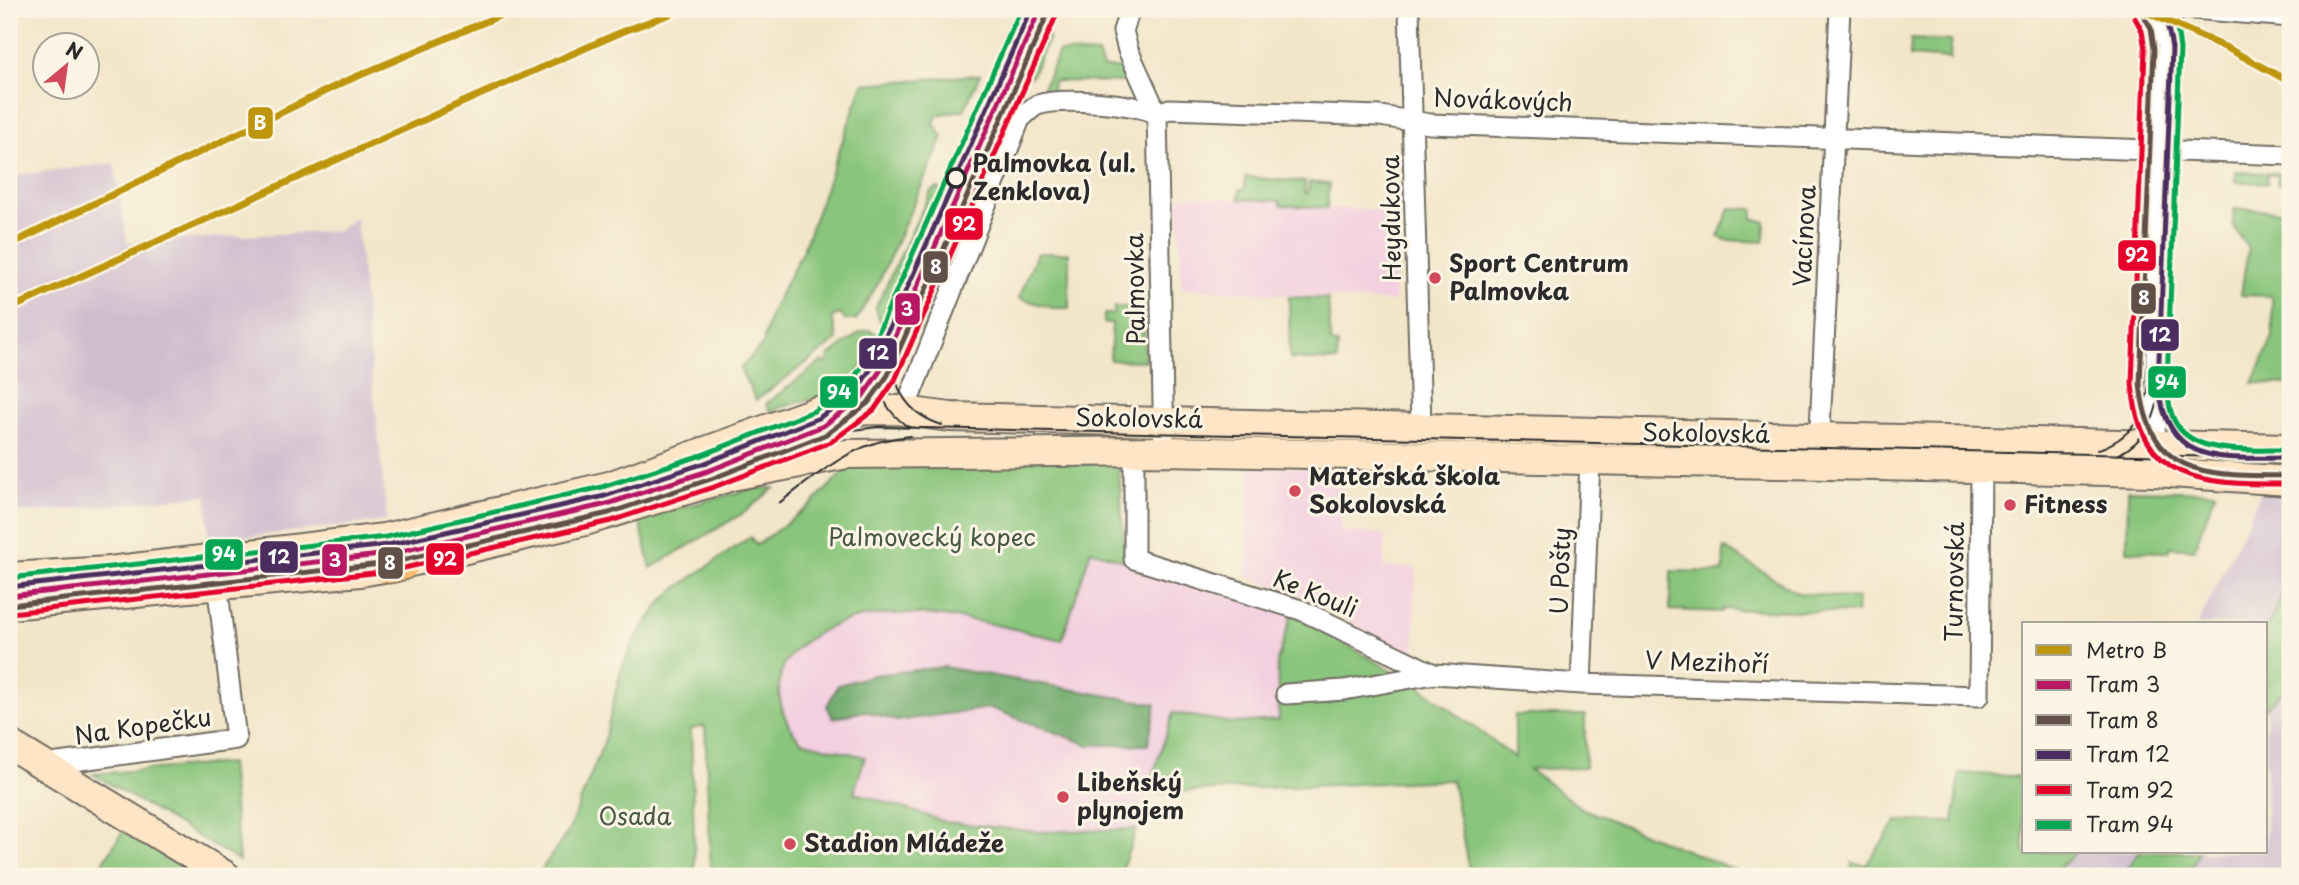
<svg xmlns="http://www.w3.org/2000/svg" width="2299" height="885" viewBox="0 0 2299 885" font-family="'Playpen Sans',sans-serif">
<rect width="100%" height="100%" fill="#fcf5e5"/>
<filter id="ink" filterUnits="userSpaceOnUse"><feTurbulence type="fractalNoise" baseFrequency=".0143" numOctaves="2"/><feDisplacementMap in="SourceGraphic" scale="14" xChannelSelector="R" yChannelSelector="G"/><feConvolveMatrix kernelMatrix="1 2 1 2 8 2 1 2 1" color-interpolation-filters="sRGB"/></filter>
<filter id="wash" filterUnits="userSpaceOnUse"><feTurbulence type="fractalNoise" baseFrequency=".00686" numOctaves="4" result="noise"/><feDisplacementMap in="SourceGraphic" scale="28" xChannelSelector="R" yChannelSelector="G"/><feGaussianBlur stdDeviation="1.57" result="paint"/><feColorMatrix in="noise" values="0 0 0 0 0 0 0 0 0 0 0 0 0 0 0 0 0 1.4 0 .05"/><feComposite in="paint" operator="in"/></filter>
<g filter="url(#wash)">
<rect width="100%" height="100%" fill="#f2e6c9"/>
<!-- built -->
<path fill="#f3cfdf" d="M1178 196 1281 201V205L1393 211 1395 302 1182 288Z
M1250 466 1343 469 1341 532 1385 534 1384 567 1416 568 1414 655 1392 647 1314 600 1246 576Z
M1091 550 1292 614 1277 662 1279 720 1233 723 1173 713 1136 829 1040 832 946 822 853 792 865 757 801 741 792 731 779 697 782 668 791 654 816 634 850 619 885 613 966 619 1062 640Z"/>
<!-- industrial -->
<path fill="#cfbdce" d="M114 163 127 242 338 231 356 217 387 521 209 541 207 495 41 512H9V176Z
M2290 420V579L2266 629V624H2198L2249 519Z
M2290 683V876H2188L2199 852H2266V708Z
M2070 852H2139L2123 876H2055Z"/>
<!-- green -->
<path fill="#89c57b" stroke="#5a7853" stroke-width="2" d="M1036 30 1049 37 1032 76 1025 77 981 187 971 189 969 184Z
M1911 39 1951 41 1950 59 1910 56Z
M1059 52 1098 54 1103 68H1121L1122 82 1053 81 1052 93 1045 92 1043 87Z
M980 75 964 110 937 115 934 124 943 137 879 282 856 320H846L840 314 832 317 837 340 756 400 740 369 763 344 770 314 803 250 863 84Z
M2236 172 2290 174V384L2253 383 2273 337 2272 296 2241 295 2248 249 2233 225 2234 209 2285 211 2286 184 2277 183 2278 175H2267L2268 183 2235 182Z
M1245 177 1305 182V193H1308L1309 182 1329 184 1327 208 1281 205V201L1239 199 1240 189H1245Z
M938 188 942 193 886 320 880 321 875 309 931 191Z
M961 201 968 202 972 209 926 328 911 333 906 328Z
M1730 208 1753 209V218L1765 222 1764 242 1726 240 1718 237Z
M1037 253H1069V308H1053L1019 298Z
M1289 297 1328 299 1331 343 1338 344 1337 361 1290 359Z
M1114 307H1144L1145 361 1110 360 1112 323H1104V314H1114Z
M869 330 879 335C868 359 855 380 835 399L806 400 770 411 766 404 822 361 825 364 829 360 828 357 859 333Z
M1118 457 1125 561 1091 550 1062 640C986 623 876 590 807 640 796 648 785 659 781 673 775 696 784 724 801 741L865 757 854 792 946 822 1040 832 1136 829 1120 876H711L705 726 691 729 695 876H537L568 832 604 742 621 670 633 643 659 605 674 590 750 537 757 545 811 505 855 460Z
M754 488H774L745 512 651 568 639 519Z
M2128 490 2216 492 2194 549 2170 547 2169 552 2127 551Z
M1724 548 1798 593 1858 599 1857 613 1722 609V612L1670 610 1671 571 1723 572Z
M2290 579V683L2266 708V629Z
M1292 614 1422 688 1515 758V715H1585V768L1529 769 1581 808 1743 873 1744 876H1470L1452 780 1147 793 1173 713 1233 723 1279 720 1277 662Z
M230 763 239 861 93 774Z
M1960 773 2024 777V852H2075L2074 854 2050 876H1851L1852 863 1866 865 1897 821 1954 822Z
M124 829 198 876H95Z
M2139 852H2199L2188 876H2123Z"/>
<!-- forest -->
<path fill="#6eaa6b" stroke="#4c6a4b" stroke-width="2" d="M943 667 1156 704 1148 745H1089L990 708 897 721 865 711 833 718 827 706 838 685 873 675Z"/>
</g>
<g filter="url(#ink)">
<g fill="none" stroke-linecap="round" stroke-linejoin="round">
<!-- street casing -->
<g stroke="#716c62" stroke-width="23">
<path id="street" d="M1130 9 1123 31 1128 50 1157 114 1164 451
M1409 9 1421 426
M2193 9 2290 17
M1157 114 1169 109 1380 116 1430 124 2290 155
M910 396 1020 119C1025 115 1031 108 1037 105 1061 97 1135 103 1157 114
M1134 450V559L1301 610 1434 674
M1819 450 1840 9
M2155 457 2158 191 2168 44 2161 16 2182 9
M1581 684 1590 460
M1286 694 1344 690 1434 674 1581 684 1979 696 1981 468
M44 765 236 739 216 574"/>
</g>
<!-- secondary casing -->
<g stroke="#716c62" stroke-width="32">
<path id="secondary" d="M402 564 585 521 732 476 847 454 1164 451 2155 472 2290 481
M9 577 109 571 384 538 609 486 817 411 897 410 950 417 2290 448
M9 605 360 572 389 567
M9 744 226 876"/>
</g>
<!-- primary casing -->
<g stroke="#716c62" stroke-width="35">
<path id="primary" d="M389 567 402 564"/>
</g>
<!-- street -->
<use href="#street" stroke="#fff" stroke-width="19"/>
<!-- secondary -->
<use href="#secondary" stroke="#fde5c5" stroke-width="28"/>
<!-- primary -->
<use href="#primary" stroke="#f9bf6d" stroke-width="32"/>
<!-- tram -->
<path stroke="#2b2b2b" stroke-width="2" d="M897 331C887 372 897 411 942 425
M884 340C872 374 877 407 910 428
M744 448 774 440 878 427 2229 457
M2097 450C2130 438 2145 418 2149 384
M2118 455C2146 440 2159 415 2159 384
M779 503C823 471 855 440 911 436"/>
<!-- tram-1 casing -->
<g stroke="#fcf5e5" stroke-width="10">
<path id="tram-1" d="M9 596 389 554 607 504 708 471 823 426 862 397 880 371 1040 9"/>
</g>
<!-- tram-2 casing -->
<g stroke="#fcf5e5" stroke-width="10">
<path id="tram-2" d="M2142 13 2151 28 2154 49 2140 384C2150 481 2210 475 2290 476
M10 605 390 563 609 513 711 479 827 434 868 403 888 375 1048 13"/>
</g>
<!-- tram-3 casing -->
<g stroke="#fcf5e5" stroke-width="10">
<path id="tram-3" d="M2160 9 2167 23 2172 48 2158 384C2168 468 2221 458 2290 458
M9 587 388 545 605 496 705 463 819 418 856 391 872 367 1031 9"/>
</g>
<!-- tram-4 casing -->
<g stroke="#fcf5e5" stroke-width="10">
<path id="tram-4" d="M2135 18 2142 31 2145 49 2132 383C2140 486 2205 484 2290 484
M11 613 391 571 611 521 714 487 831 442 874 410 895 380 1056 16"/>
</g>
<!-- tram-5 casing -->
<g stroke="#fcf5e5" stroke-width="10">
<path id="tram-5" d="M2170 9 2176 20 2180 49 2167 383C2168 397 2169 413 2177 425 2198 457 2257 449 2290 450
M9 578 386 537 602 487 702 455 814 411 849 385 865 362 1021 9"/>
</g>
<!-- tram-1 -->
<use href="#tram-1" stroke="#b71965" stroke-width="5"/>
<!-- tram-2 -->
<use href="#tram-2" stroke="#605047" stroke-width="5"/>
<!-- tram-3 -->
<use href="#tram-3" stroke="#4c2d5f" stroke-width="5"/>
<!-- tram-4 -->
<use href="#tram-4" stroke="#e4002b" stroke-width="5"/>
<!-- tram-5 -->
<use href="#tram-5" stroke="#00a651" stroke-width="5"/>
<!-- metro-1 casing -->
<g stroke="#fcf5e5" stroke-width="12">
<path id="metro-1" d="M2140 9 2227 48 2290 82
M9 245 344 82 515 9
M9 309 461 103 624 31 684 9"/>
</g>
<!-- metro-1 -->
<use href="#metro-1" stroke="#bd960d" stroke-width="7"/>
</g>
</g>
<!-- markers -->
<circle fill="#fcf5e5" stroke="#2b2b2b" stroke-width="3.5" cx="956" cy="178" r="9"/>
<g fill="#d1495b" stroke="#fcf5e5" stroke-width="2.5">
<circle cx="1435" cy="278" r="7"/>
<circle cx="1295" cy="491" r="7"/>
<circle cx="2010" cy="505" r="7"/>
<circle cx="1063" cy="797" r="7"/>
<circle cx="790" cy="844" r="7"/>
</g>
<g text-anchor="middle" stroke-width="6" stroke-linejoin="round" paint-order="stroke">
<!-- street labels -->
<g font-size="24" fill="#2b2b2b" stroke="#fcf5e5">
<text transform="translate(1503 101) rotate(2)" y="8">Novákových</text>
<text transform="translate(1392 218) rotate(-91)" y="8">Heydukova</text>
<text transform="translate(1805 236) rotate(-87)" y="8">Vacínova</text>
<text transform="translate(1136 289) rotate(-91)" y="8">Palmovka</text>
<text transform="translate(1139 419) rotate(1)" y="8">Sokolovská</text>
<text transform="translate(1706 434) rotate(1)" y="8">Sokolovská</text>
<text transform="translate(1561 571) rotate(-88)" y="8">U Pošty</text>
<text transform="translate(1955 582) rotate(-89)" y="8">Turnovská</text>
<text transform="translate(1315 594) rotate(22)" y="8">Ke Kouli</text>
<text transform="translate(1707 663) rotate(2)" y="8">V Mezihoří</text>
<text transform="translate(143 727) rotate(-8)" y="8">Na Kopečku</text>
</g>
<!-- stop labels -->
<g font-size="24" font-weight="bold" fill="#2b2b2b" stroke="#fcf5e5" text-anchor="start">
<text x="972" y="172">Palmovka (ul.<tspan x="972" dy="28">Zenklova)</tspan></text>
</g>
<!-- poi labels -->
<g font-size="24" font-weight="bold" fill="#2b2b2b" stroke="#fcf5e5" text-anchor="start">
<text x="1449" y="272">Sport Centrum<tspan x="1449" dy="28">Palmovka</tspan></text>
<text x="1309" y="485">Mateřská škola<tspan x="1309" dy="28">Sokolovská</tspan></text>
<text x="2024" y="513">Fitness</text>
<text x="1077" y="791">Libeňský<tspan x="1077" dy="28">plynojem</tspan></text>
<text x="804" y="852">Stadion Mládeže</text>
</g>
<!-- park labels -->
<g font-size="24" fill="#475943" stroke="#fcf5e5">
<text x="932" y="546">Palmovecký kopec</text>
<text x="635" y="825">Osada</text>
</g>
</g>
<g stroke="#fcf5e5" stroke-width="2.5">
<rect x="247" y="106" width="27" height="34" rx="7" fill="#bd960d"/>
<rect x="944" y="207" width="40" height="34" rx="7" fill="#e4002b"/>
<rect x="2117" y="239" width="40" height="33" rx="7" fill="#e4002b"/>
<rect x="922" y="250" width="27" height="34" rx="7" fill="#605047"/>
<rect x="2130" y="282" width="27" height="33" rx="7" fill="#605047"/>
<rect x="894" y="292" width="27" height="34" rx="7" fill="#b71965"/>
<rect x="2140" y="318" width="40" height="34" rx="7" fill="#4c2d5f"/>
<rect x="858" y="337" width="40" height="33" rx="7" fill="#4c2d5f"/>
<rect x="2147" y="365" width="40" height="34" rx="7" fill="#00a651"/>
<rect x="819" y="375" width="40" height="34" rx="7" fill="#00a651"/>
<rect x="204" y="538" width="40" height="33" rx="7" fill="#00a651"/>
<rect x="259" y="540" width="40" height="34" rx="7" fill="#4c2d5f"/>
<rect x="425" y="542" width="40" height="34" rx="7" fill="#e4002b"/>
<rect x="321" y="543" width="27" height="34" rx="7" fill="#b71965"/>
<rect x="377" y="546" width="27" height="34" rx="7" fill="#605047"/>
</g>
<g font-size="19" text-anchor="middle" font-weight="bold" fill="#fff">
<text x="260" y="130">B</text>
<text x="964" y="231">92</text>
<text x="2137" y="262">92</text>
<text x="936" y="274">8</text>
<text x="2144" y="305">8</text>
<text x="907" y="316">3</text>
<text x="2160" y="342">12</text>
<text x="878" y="360">12</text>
<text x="2167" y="389">94</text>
<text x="839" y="399">94</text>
<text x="224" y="561">94</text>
<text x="279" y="564">12</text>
<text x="445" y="566">92</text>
<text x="335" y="567">3</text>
<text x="390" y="570">8</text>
</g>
<!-- margin -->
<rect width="2299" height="885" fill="none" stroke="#fcf5e5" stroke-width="35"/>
<!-- legend -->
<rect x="2022" y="622" width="245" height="231" fill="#fcf5e5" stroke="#a8a49b" stroke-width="2"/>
<rect x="2036" y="645" width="35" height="10" fill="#bd960d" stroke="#a8a49b" stroke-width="2"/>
<text x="2086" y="658" font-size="21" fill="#2b2b2b">Metro B</text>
<rect x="2036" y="680" width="35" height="10" fill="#b71965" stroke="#a8a49b" stroke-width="2"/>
<text x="2086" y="692" font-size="21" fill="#2b2b2b">Tram 3</text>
<rect x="2036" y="715" width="35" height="10" fill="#605047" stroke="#a8a49b" stroke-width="2"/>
<text x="2086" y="728" font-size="21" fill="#2b2b2b">Tram 8</text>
<rect x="2036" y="750" width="35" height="10" fill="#4c2d5f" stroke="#a8a49b" stroke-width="2"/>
<text x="2086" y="762" font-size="21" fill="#2b2b2b">Tram 12</text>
<rect x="2036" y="785" width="35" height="10" fill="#e4002b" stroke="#a8a49b" stroke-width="2"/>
<text x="2086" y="798" font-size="21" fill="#2b2b2b">Tram 92</text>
<rect x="2036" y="820" width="35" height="10" fill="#00a651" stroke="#a8a49b" stroke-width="2"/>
<text x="2086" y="832" font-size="21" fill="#2b2b2b">Tram 94</text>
<!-- north arrow -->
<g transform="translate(66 66) rotate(29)"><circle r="33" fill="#fcf5e5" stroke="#a8a49b" stroke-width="2"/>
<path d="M0-5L12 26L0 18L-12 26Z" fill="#d1495b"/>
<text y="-10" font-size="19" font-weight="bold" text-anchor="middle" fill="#2b2b2b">N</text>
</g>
</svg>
